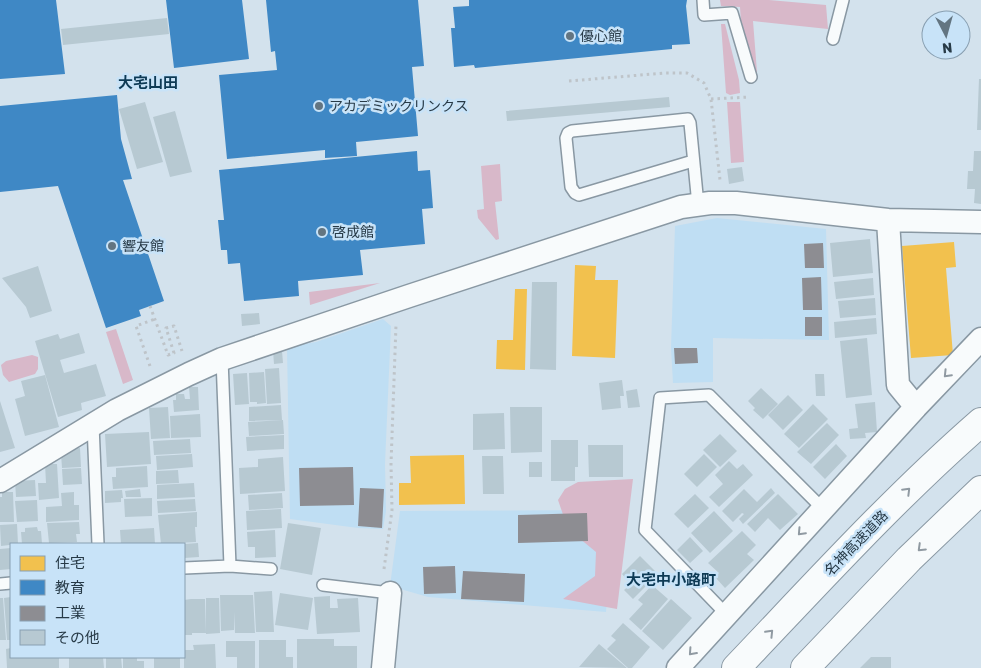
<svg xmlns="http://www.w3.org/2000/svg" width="981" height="668" viewBox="0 0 981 668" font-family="Rubik,'Noto Sans JP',sans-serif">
<rect width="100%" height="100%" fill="#d3e2ed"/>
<!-- built -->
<path fill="#bfdef3" d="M717 218 826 229 829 340 713 338V382L673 383 671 348 675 226Z
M383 319 391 326 385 464 386 511 383 529 358 528 290 519 287 347 316 342Z
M614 510 606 612 428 597 390 586 400 511Z"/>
<!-- green -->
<path fill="#d8b8c9" d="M720 0H769L826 5 828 29 753 21 757 72 755 73 741 22 740 7 721 6Z
M721 24H725L739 80 740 93 730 95 726 93Z
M727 102H740L744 162 731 163Z
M500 164 502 201 495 202 499 239 496 240 478 218 477 210 484 209 481 166Z
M380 283 310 305 309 292Z
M116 329 133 380 123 384 106 332Z
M32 355 38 357V369L35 374 9 382 3 375 1 365 6 361Z
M633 479 617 609 563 599 595 576 596 552 568 529 558 500 565 489 578 482Z"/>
<!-- homes -->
<path fill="#f2c14e" d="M954 242 956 267 946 268 953 355 911 358 902 246Z
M575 265 596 266 595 280H618L615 358 572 356Z
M515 289H527L525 370 496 369 497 340H513Z
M464 455 465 504 399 505V483H411L410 456Z"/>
<!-- schools -->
<path fill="#3f88c5" d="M0 0H56L65 74 0 79Z
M166 0H242L249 59 174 68Z
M266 0H418L424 66 412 67 418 136 356 142 357 156 325 158V150L227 159 219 75 277 70 275 51 271 52Z
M469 0H687L686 6 690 44 672 45V49L475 68 474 65 454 67 451 28H455L453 7 469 6Z
M117 95 121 139 132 179 123 180 164 301 139 310 141 316 106 328 58 186 0 192V106Z
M417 151 418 171 430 170 433 208 422 209 425 244 360 250 363 275 298 281 299 296 244 301 240 263 228 264 227 250H221L218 220H224L219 170Z"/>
<!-- industry -->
<path fill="#8d8d92" d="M823 243 824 268H805L804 244Z
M821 277 822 310H803L802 278Z
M805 317H822V336H805Z
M674 348H697L698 363 675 364Z
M353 467 354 505 300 506 299 468Z
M360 488 384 489 382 528 358 526Z
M587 513 588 541 518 543V515Z
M455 566 456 593 424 594 423 567Z
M463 571 525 574 524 602 461 599Z"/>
<!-- building -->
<path fill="#b7c9d2" d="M167 18 169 34 63 45 61 29Z
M979 79H981V130H977Z
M669 97 670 107 507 121 506 111Z
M145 102 163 162 137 169 119 109Z
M175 111 192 172 170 177 153 117Z
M974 151H981V204L974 203 975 189H967L968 171H973Z
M742 167 744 181 729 184 727 169Z
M870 239 873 273 833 277 830 243Z
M38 266 52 311 30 318 26 307 2 278Z
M873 278 874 295 836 299 834 282Z
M532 282H557L556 370 530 369Z
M875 298 876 315 840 318 838 301Z
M259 313 260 324 242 326 241 314Z
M876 318 877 334 835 338 834 322Z
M79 333 85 353 60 360 64 373 96 364 106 396 81 403 82 410 58 417 35 341 58 334 60 339Z
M867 338 872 395 846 398 840 341Z
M273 351H282L283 363 274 364Z
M279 368 281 403 267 404 265 369Z
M264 372 266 403 257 404V402H250L249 373Z
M247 373 249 404 235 405 233 374Z
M815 374H824L825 396H816Z
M45 375 59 427 25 436 15 399 25 396 21 381Z
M622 380 624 396H620L621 408 602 410 599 383Z
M189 387H198L199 410 174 412 173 400H176V394H184L185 399H190Z
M761 388 778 404 763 419 753 410 755 408 748 401Z
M637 389 640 407 628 408 626 391Z
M788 395 803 410 783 430 768 415Z
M0 401 15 448 0 452Z
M875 402 877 432 865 433 866 438 850 439 849 429 858 428 855 404Z
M813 404 828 419 799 448 784 434Z
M281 405 282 420 249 421V407Z
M168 407 170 438 151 439 149 408Z
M510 407H542V452L511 453Z
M504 413 505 449 473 450V414Z
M200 414 201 437 171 438 170 416Z
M283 420 284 434 249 436 248 422Z
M827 423 839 435 811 464 797 452Z
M149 432 151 464 107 467 105 434Z
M720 434 737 451 720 467 703 450Z
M284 435V449L247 451 246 437Z
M190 439 191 453 154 455 153 441Z
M551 440H578V467H575V481H551Z
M836 444 847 456 825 479 813 467Z
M588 445H623V477H589Z
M80 448 81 467 62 468 61 454 68 453V449Z
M192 454 193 467 157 470 156 456Z
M704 454 717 467 697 487 684 474Z
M482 456H503L504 494H483Z
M283 457 285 491 240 494 239 468 258 467V459Z
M729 461 737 469 743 464 753 475 719 507 709 497 723 484 715 475Z
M529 462H542V477H529Z
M45 464H57L59 498 39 500 38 483H46Z
M147 466 148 487 113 489 112 477H116V468Z
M81 468 82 484 63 485 62 469Z
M178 470 179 483 156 484V471Z
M35 480 36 496 16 497 15 481Z
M194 483 195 497 157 499V485Z
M771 488 775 493 743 524 739 519 744 514 742 513 733 522 722 511 744 489 757 502Z
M140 489 141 497H126L125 491Z
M122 490 123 498H121V502L105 503V491Z
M2 492H13L14 522H0V497H2Z
M74 492V505H79V520L46 522V507L62 506 61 493Z
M282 493 283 508 249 510 248 495Z
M695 494 709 508 688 528 674 514Z
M778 494 798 514 780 530 768 518 755 532 747 524Z
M152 498V516L125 517 124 499Z
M195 499 196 511 158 513 157 501Z
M37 500 38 521 17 522 15 501Z
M281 509 282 528 247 530 246 511Z
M714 511 733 531 710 553 691 533Z
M197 512V527H195L196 542 161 544 158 515Z
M79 522 80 534H76L77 542 49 543 47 523Z
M288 523 321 528 312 575 280 569Z
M17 524 18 544 1 546 0 525Z
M37 527 38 531H41L42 544H22L21 532H25V528Z
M154 528 155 544H121L120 530Z
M275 530 276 557 255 558V547H248L247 532Z
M742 531 756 545 747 554 754 560 725 588 715 577 719 573 708 563Z
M690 537 703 551 690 563 677 550Z
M198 543 199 557 184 558V544Z
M11 548V569L0 570V549Z
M640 556 658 574 633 599 624 590 631 584 622 574Z
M652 585 668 599 641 630 629 619 643 604 638 600Z
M272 591 274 632H256L254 592Z
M280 593 313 598 308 630 275 625Z
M220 595H253L255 633H235L234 612V630L221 631Z
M330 596V608H338L337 599 358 598 360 632 317 634 314 597Z
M11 597V640H7L4 598Z
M0 598H3L6 640H0Z
M206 598H219L220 633 206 634Z
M191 599H205L206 633H192V635H184V600Z
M671 599 692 618 663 650 642 631Z
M623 623 650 647 632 668H628L607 649 616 640 611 636Z
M297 639H334V646H357V668H297Z
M259 640H286V657H293V668H259Z
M226 641H255V668H237V657H226Z
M215 644 216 668H184V650H194L193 645Z
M599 644 627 668 579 667Z
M11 648V657H26V658H31V657H59V668H7L6 649Z
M69 657H103L104 668H69Z
M106 657H121L122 668H106Z
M123 657H137V661H144V668H123Z
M154 657H180V668H154Z
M871 657H891V668H860Z"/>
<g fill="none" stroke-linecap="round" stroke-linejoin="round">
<!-- service casing -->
<g stroke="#8998a3" stroke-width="14">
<path id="service" d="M703 0 704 15 732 13 751 77
M833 39 843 0
M693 161 579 195 575 193 571 187 566 138 568 133 572 131 688 119 690 123 698 205
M93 425 98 544
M230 566 271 569
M184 568 230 566 222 359
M0 584 11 583
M323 585 390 593
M726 614 645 530 660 398 709 395 823 509"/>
</g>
<!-- minor casing -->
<g stroke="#8998a3" stroke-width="25">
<path id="minor" d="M888 220 898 385 916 407
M0 481 117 410 189 374 222 359 409 296 681 207 710 203H736L888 220 981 222
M383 668 390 593
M678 668 916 407 981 339"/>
</g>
<!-- motorway casing -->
<g stroke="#8998a3" stroke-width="30">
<path id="motorway" d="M736 668C816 584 894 498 981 422
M805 668 909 559 981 490"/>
</g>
<!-- path -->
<path stroke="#bec4c9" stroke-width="3" stroke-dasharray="2.5 4" stroke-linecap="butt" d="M569 81 665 73H687L704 83 711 99 720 180
M711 99 749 97
M150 306 168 355 174 353 166 328 174 326 182 351
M150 366 136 326 155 319
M384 569 392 510 391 464 396 325"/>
<!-- service -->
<use href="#service" stroke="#f8fbfc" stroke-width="11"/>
<!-- minor -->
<use href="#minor" stroke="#f8fbfc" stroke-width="22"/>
<!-- motorway -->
<use href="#motorway" stroke="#f8fbfc" stroke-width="28"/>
</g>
<!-- one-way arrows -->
<defs><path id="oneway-chevron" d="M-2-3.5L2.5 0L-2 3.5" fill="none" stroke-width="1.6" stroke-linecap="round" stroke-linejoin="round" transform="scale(1.25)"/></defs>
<g stroke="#909aa2">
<use href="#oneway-chevron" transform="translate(947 374) rotate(134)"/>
<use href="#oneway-chevron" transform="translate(907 491) rotate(-45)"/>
<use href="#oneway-chevron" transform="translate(801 532) rotate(133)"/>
<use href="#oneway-chevron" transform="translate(921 548) rotate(136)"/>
<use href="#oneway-chevron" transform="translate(770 633) rotate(-46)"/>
<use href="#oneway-chevron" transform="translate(692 652) rotate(132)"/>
</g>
<!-- markers -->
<g fill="#637581" stroke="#c8e3f8" stroke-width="2">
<circle cx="570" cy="36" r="5"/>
<circle cx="319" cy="106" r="5"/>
<circle cx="322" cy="232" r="5"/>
<circle cx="112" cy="246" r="5"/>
</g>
<g text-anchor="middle" stroke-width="5" stroke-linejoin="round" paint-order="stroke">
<!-- poi labels -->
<g font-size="14" fill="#273a47" stroke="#c8e3f8" text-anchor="start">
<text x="580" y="41">優心館</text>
<text x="329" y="111">アカデミックリンクス</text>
<text x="332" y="237">啓成館</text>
<text x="122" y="251">響友館</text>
</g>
<!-- street labels -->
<g font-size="14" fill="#273a47" stroke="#c8e3f8">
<text transform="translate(856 543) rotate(-46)" y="5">名神高速道路</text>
</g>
<!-- neighbourhood labels -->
<g font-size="15" font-weight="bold" fill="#0d3a55" stroke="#c8e3f8">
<text x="148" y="88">大宅山田</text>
<text x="671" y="585">大宅中小路町</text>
</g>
</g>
<!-- legend -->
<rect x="10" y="543" width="175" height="115" fill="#c8e3f8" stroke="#889fb1"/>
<rect x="20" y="556" width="25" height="15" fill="#f2c14e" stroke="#889fb1"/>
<text x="55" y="568" font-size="15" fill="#273a47">住宅</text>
<rect x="20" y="580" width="25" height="15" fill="#3f88c5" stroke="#889fb1"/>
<text x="55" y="593" font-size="15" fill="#273a47">教育</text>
<rect x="20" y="606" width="25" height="15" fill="#8d8d92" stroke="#889fb1"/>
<text x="55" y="618" font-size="15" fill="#273a47">工業</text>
<rect x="20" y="630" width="25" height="15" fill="#b7c9d2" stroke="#889fb1"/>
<text x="55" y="643" font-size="15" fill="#273a47">その他</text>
<!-- north arrow -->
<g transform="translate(946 35) rotate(174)"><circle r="24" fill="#c8e3f8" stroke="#889fb1"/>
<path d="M0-4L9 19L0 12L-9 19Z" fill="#637581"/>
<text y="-8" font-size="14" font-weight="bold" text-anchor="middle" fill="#273a47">N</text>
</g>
</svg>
